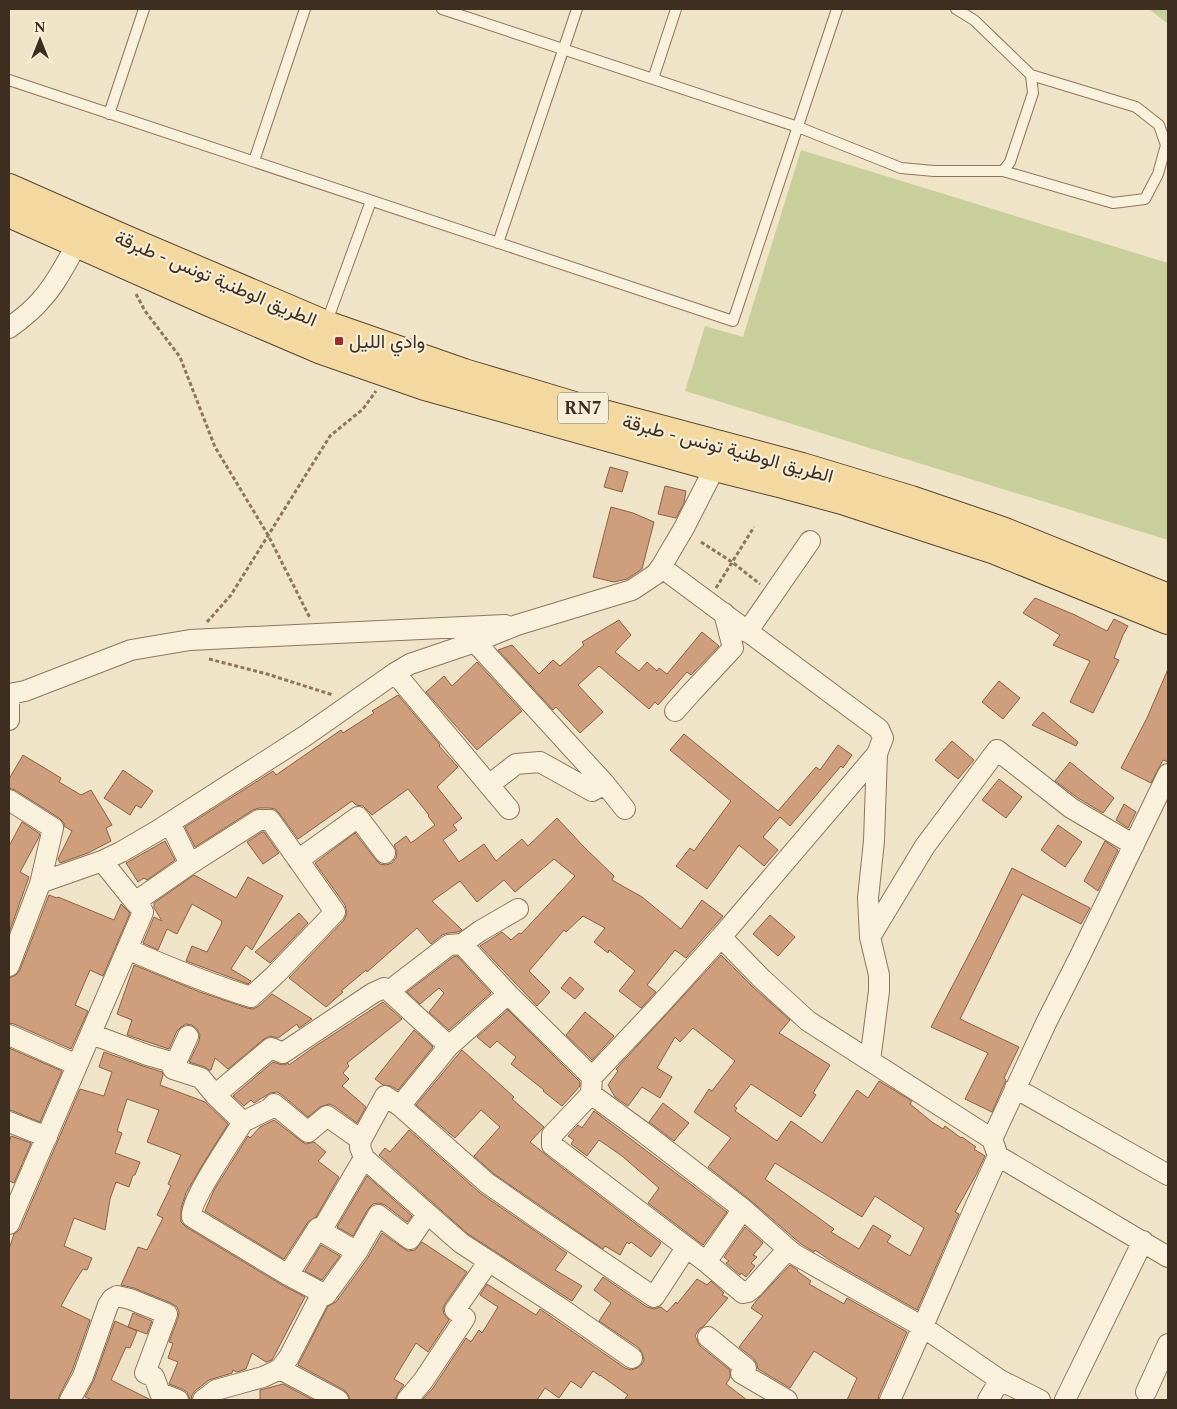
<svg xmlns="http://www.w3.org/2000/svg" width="1177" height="1409" viewBox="0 0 1177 1409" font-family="Spectral,Vazirmatn,serif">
<rect width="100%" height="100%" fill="#f0e4c8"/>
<!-- green -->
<path fill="#c9cf9b" d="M1149 9H1168V24Z
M801 150 1168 263V540L685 391 705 326 743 337Z"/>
<!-- building -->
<path fill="#cf9f7d" stroke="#8d5f41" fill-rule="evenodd" d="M610 467 628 472 622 492 604 487Z
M665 486 686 491 684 503 676 518 658 514Z
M611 507 633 513 654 522 642 569 627 579 614 582 593 577Z
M1035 598 1075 615 1107 631 1114 619 1128 626 1123 635 1114 658 1119 660 1093 713 1070 702 1090 661 1053 645 1060 635 1023 613Z
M619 620 631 635 615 652 639 671 647 662 657 671 659 668 667 674 702 632 719 646 691 675 687 672 658 705 655 702 649 709 599 666 578 685 603 712 580 733 556 707 553 710 498 650 512 645 539 674 553 660 560 666 584 645 582 642Z
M477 662 522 711 477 750 426 692 444 676 452 686Z
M1168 669V762L1163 760 1151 783 1121 768 1147 718Z
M999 681 1020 698 1003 719 982 702Z
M398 695 440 745 439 746 458 767 437 787 462 818 453 825 457 830 443 840 459 862 484 844 496 861 522 839 528 846 557 818 584 847 614 876 612 880 642 897 681 929 702 900 723 916 686 958 675 950 647 985 656 992 641 1008 619 991 635 971 609 950 608 953 594 942 605 928 583 916 566 932 564 930 529 971 550 992 537 1006 480 946 502 932 511 940 519 933 521 934 575 876 554 859 515 892 504 880 477 902 460 881 432 901 462 930 458 932 448 933 442 935 431 944 417 928 367 972 366 970 341 991 343 992 326 1007 289 978 344 920 347 913 345 905 315 863 355 833 376 860 380 864 386 865 392 863 396 858 397 852 394 845 406 836 411 843 435 825 428 816 429 815 408 789 372 815 363 806 356 805 352 801 298 839 279 813 275 809 270 808H259L253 810 195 847 185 827 270 773 273 771 276 775 341 730 343 733 374 713 372 711Z
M1043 712 1078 742 1076 746 1032 725Z
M684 734 778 811 816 767 820 770 838 745 852 755 843 768 841 766 790 826 780 817 763 837 778 850 764 866 739 845 707 889 676 866 690 848 694 851 731 801 670 750Z
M952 741 974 760 958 779 935 760Z
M23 755 61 778 59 782 81 795 91 790 112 825 106 828 111 841 88 853 60 863 58 859 72 831 64 826V823L59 818 15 790 9 788V779Z
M1070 762 1114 798 1103 813 1078 798 1055 781Z
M123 770 153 791 141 808 136 805 130 815 104 798Z
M999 779 1022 797 1006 818 982 800Z
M1124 804 1136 812 1128 828 1116 820Z
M22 822 40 834 38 839 20 872 29 877 9 933V846Z
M1058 825 1082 842 1065 867 1041 850Z
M262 832H264L279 853 263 864 247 842Z
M165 841 175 860 147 880 144 878 138 882 126 863Z
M1105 841 1118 850 1098 891 1084 881Z
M1012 868 1090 908 1081 924 1022 894 960 1019 1019 1047 1004 1078 1006 1080 992 1112 965 1099 988 1053 931 1027 977 939Z
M194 875 236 898 248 877 283 896 252 950 246 945 231 969 251 981 248 984 186 961 192 946 207 952 222 923 221 922 222 921 192 904 177 934 167 929 158 950 143 943 154 917 162 921 154 908V903Z
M49 895 57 898 58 897 114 920 121 904 130 913 103 976 90 970 75 1005 88 1011 71 1049 14 1024 9 1023V978L16 975 20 970Z
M299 913 308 923 270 963 255 952Z
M770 915 795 937 778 956 753 934Z
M721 955 754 988 790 1020 779 1033 830 1065 813 1093 816 1095 801 1117 751 1084 734 1106 737 1108 735 1111 777 1141 791 1121 822 1143 857 1090 868 1098 879 1081 912 1101 910 1104 932 1122 943 1129 945 1126 961 1138 962 1137 976 1147 974 1149 985 1156 976 1175 955 1212 959 1214 917 1310 831 1261 815 1250 814 1252 801 1244 750 1200 708 1167 731 1138 694 1112 709 1089 712 1091 735 1061 693 1028 680 1042 675 1037 657 1068 672 1077 660 1098 642 1087 628 1106 615 1097 608 1085 618 1071 616 1069ZM775 1163 862 1217 875 1196 924 1228 910 1256 887 1242 891 1236 873 1225 859 1249 831 1232 834 1229 765 1179Z
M457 956 491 993 449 1030 429 1012 444 993 439 988 420 1004 407 992 453 957Z
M134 965 200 992 247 1008 253 1009 259 1006 272 994 312 1019 299 1028 297 1024 278 1038 270 1036 264 1039 228 1069 215 1058 211 1070H209L205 1067 189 1062 199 1041 200 1035 197 1029 192 1025 186 1024 181 1027 177 1031 169 1049 127 1035 132 1020 117 1014Z
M570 977 584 989 575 999 561 988Z
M383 1002 402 1019 347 1063 349 1066 343 1073 349 1079 342 1086 366 1107 357 1123 334 1106 329 1104 320 1107 308 1117 282 1095 277 1092 270 1093 254 1103 251 1100 244 1106 233 1096 273 1062 279 1064 284 1065 288 1063 289 1065 314 1047Z
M508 1010 580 1082V1086L562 1106 543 1091 544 1090 511 1064 516 1057 497 1041 490 1048 477 1037Z
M585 1012 614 1036 592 1060 566 1035Z
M414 1030 433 1047 398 1090 391 1086 383 1085 375 1079Z
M9 1048 62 1071 40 1122 13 1111 9 1110Z
M462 1050 514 1097 512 1099 544 1127 530 1142 556 1163 661 1243 651 1257 631 1242 629 1244 627 1242 620 1255 605 1246 603 1249 494 1174 474 1156 500 1127 481 1110 455 1138 416 1105Z
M104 1052 143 1066 162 1072 163 1075 160 1085 205 1102 228 1124 203 1164 186 1193 181 1208V1222L186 1227 282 1285 305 1297 272 1360 266 1362 252 1353 246 1369 237 1372 233 1370 232 1373 209 1380 195 1391 192 1395 191 1400H190L187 1392 182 1389 169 1384 178 1362 168 1358 173 1343 169 1342 178 1318 179 1312 177 1307 171 1303 134 1288 121 1285 138 1247 147 1250 163 1218 157 1215 171 1186 168 1184 181 1155 147 1142 159 1110 127 1099 117 1131 122 1133 115 1153 140 1162 135 1175H133L129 1187 116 1182 110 1199 105 1230 74 1218 64 1246 92 1258 87 1270 83 1269 72 1286 61 1306 90 1320 72 1371 60 1394 58 1400H9V1249L14 1234 20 1229 80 1089 104 1096 112 1072 99 1067Z
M663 1103 689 1123 674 1141 649 1122Z
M594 1111 727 1212 703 1245 648 1203 659 1188 622 1156 599 1140 587 1156 571 1144 574 1140 568 1136 578 1125 582 1128Z
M274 1120 301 1141 306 1144 314 1142 326 1152 318 1161 339 1177 316 1217 308 1222 284 1259 205 1211 214 1190 248 1136 250 1138 260 1127Z
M409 1130 480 1193 567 1253 555 1270 582 1286 572 1301 468 1234 379 1155 385 1148 390 1152Z
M11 1136 31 1143 14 1183 9 1181V1143Z
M367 1176 412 1216 407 1222 385 1205 379 1203 373 1204 368 1209 353 1236 337 1227Z
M745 1227 763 1243 753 1255 757 1257 751 1263 755 1266 746 1277 741 1273 740 1275 726 1263 729 1261 724 1257Z
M382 1233 403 1248 408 1251 415 1250 422 1242 467 1272 445 1304 443 1309 444 1314 449 1320 428 1352 416 1343 394 1379 404 1385 398 1393 395 1400H350L348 1394 344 1390 298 1365 328 1306 336 1302 367 1259Z
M321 1245 340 1256 322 1280 305 1271Z
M790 1265 798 1270 797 1271 811 1281 809 1284 844 1304 847 1298 907 1332 879 1395 878 1400H847L857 1378 814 1351 790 1388 758 1369 757 1364 754 1359 739 1347 763 1316 751 1308 756 1301Z
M603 1277 647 1307 654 1309 661 1307 667 1312 676 1302 677 1304 697 1279 707 1285 711 1281 724 1293 722 1295 728 1298 704 1326 699 1329 695 1336 700 1346 730 1370V1378L726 1384 747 1400H624L628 1395 600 1375V1376L593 1371 581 1388 571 1381 559 1398 545 1388 537 1400H422L433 1388 466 1338 471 1342 479 1330 482 1333 498 1307 480 1295 487 1284 536 1315 540 1309 625 1368 631 1370 637 1368 642 1364 644 1360 642 1353 639 1348 599 1321 611 1303 594 1290Z
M133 1313 152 1321 147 1334 128 1327Z
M115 1321 137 1331 130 1348 126 1347 111 1380 151 1400H92L85 1397 94 1380Z
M283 1384 313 1400H260V1390Z"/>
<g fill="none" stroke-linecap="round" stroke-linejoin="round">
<!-- lane casing -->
<g stroke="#8d765c" stroke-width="12">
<path id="lane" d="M442 9 798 127 901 168 934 171H1003L1010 162 1033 93 1031 75 974 20 956 9
M653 79 676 9
M9 80 733 321 837 9
M109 114 144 9
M254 161 305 9
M1003 171 1113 203 1145 199 1158 174 1166 145 1159 125 1136 107 1031 75
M498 243 577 9
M326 324 371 201"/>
</g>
<!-- street casing -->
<g stroke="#8d765c" stroke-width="22">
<path id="street" d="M9 328C20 320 32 311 41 300 56 284 66 263 77 244
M661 567 879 729 883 738 877 754 721 937 762 979 808 1021 992 1139
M747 632 810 541
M475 642 605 784 625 809
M395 673 509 809
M9 694 25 691 131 650 190 640 505 625
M675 711 691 693 733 648 724 613
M9 720V694
M489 785 516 764 540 762 592 791 605 784
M9 800 53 828 40 884
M170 823 190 864
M298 860 358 817 385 853
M518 909 480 931 462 944 508 994 592 1077 591 1094 643 1132 743 1209 706 1262
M870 937 925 846 997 750 1071 808 1134 845
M127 949C168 967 209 984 251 997L276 974 335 912 270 820H259L190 864 135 902
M9 966 40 884 45 881 102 861 121 852 157 831 305 736 395 673 410 664 475 642 517 625 632 590 656 574 661 567 684 528 715 467
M389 991 449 1046
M508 994 449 1046 400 1106 385 1096 361 1140 360 1147 364 1158 461 1243 559 1307 632 1358
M91 1034 147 1055 175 1063
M9 1035 77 1065
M188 1036 173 1069 201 1078 215 1095
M870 1061 879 991V975L870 937 868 898 874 841 877 754
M592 1077 658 1007 721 937
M1015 1088 1168 1175
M591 1094 552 1135V1145L706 1262 743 1293 748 1292 753 1288 788 1249 794 1254 923 1327 1000 1380 1040 1400
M400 1106 487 1183 540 1220 654 1297 686 1248
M9 1122 47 1137
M243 1122 269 1109 274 1104 308 1132 327 1116 361 1140
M998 1156 1168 1257
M743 1209 788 1249
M9 1224 143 912 141 908 135 902 102 861
M321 1231 357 1252 326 1295 322 1293
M357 1252 378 1215 410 1239 427 1214
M288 1275 318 1228 321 1231 364 1158
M708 1337 746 1368 741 1373 787 1400
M280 1369 338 1400
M1146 1392 1168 1344
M70 1400 83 1376 108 1305 112 1299 117 1296 130 1299 167 1314 145 1373 154 1377 160 1393 178 1400
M203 1400 216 1390 263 1377 280 1369 289 1357 322 1293 288 1275 192 1217C188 1203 234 1137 243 1122L215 1095 271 1048 283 1053 373 993 384 988 389 991 449 945 462 944
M407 1400 423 1381 465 1318 455 1310 489 1261
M890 1400C927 1319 961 1237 998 1156L992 1139 1047 1021 1079 958 1168 774
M988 1400 1000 1380
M1065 1400 1143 1241"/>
</g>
<!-- primary casing -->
<g stroke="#5b4430" stroke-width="30">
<path id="primary" d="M9 188 129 241 326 325 464 373 581 408 802 467 911 500 1002 531 1168 598
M9 213 207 301 319 349 425 386 715 467 779 483 842 500 995 550 1168 620"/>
</g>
<!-- path -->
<path stroke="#8d765c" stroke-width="3" stroke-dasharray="4 2.5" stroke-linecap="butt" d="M136 294 145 311 180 357 215 447 268 535 310 618
M701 542 732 562 760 584
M716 588 754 527
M207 622 231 595 330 436 363 409 376 391
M209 659 267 674 333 695"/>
<!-- lane -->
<use href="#lane" stroke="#faf1dc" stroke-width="10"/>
<!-- street -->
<use href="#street" stroke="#faf1dc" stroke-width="20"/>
<!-- primary -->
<use href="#primary" stroke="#f3d9a0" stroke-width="28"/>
</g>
<!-- markers -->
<rect fill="#9e2a2b" stroke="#f7eed8" stroke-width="2" x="334" y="336" width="10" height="10" rx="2.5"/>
<g text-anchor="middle" stroke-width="4.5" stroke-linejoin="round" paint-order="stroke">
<!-- shield labels -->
<rect fill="#f7eed8" stroke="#756857" stroke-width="1" x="558" y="392.5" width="50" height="31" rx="4"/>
<g font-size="18" font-weight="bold" fill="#3d2e20">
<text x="583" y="414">RN7</text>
</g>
<!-- street labels -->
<g font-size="19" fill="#3d2e20" stroke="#f7eed8">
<text transform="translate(216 278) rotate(23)" y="7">الطريق الوطنية تونس - طبرقة</text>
<text transform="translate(728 448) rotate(15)" y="7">الطريق الوطنية تونس - طبرقة</text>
</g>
<!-- poi labels -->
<g font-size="19" fill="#3d2e20" stroke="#f7eed8" text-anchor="start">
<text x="349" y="348">وادي الليل</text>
</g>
</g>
<!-- border -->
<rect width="1177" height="1409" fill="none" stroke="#3d2e20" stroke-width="20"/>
<!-- north arrow -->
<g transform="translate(40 40)" stroke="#f7eed8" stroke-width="4" paint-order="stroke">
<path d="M0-4L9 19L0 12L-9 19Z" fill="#3d2e20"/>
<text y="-8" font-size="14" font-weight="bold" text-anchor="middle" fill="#3d2e20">N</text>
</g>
</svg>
